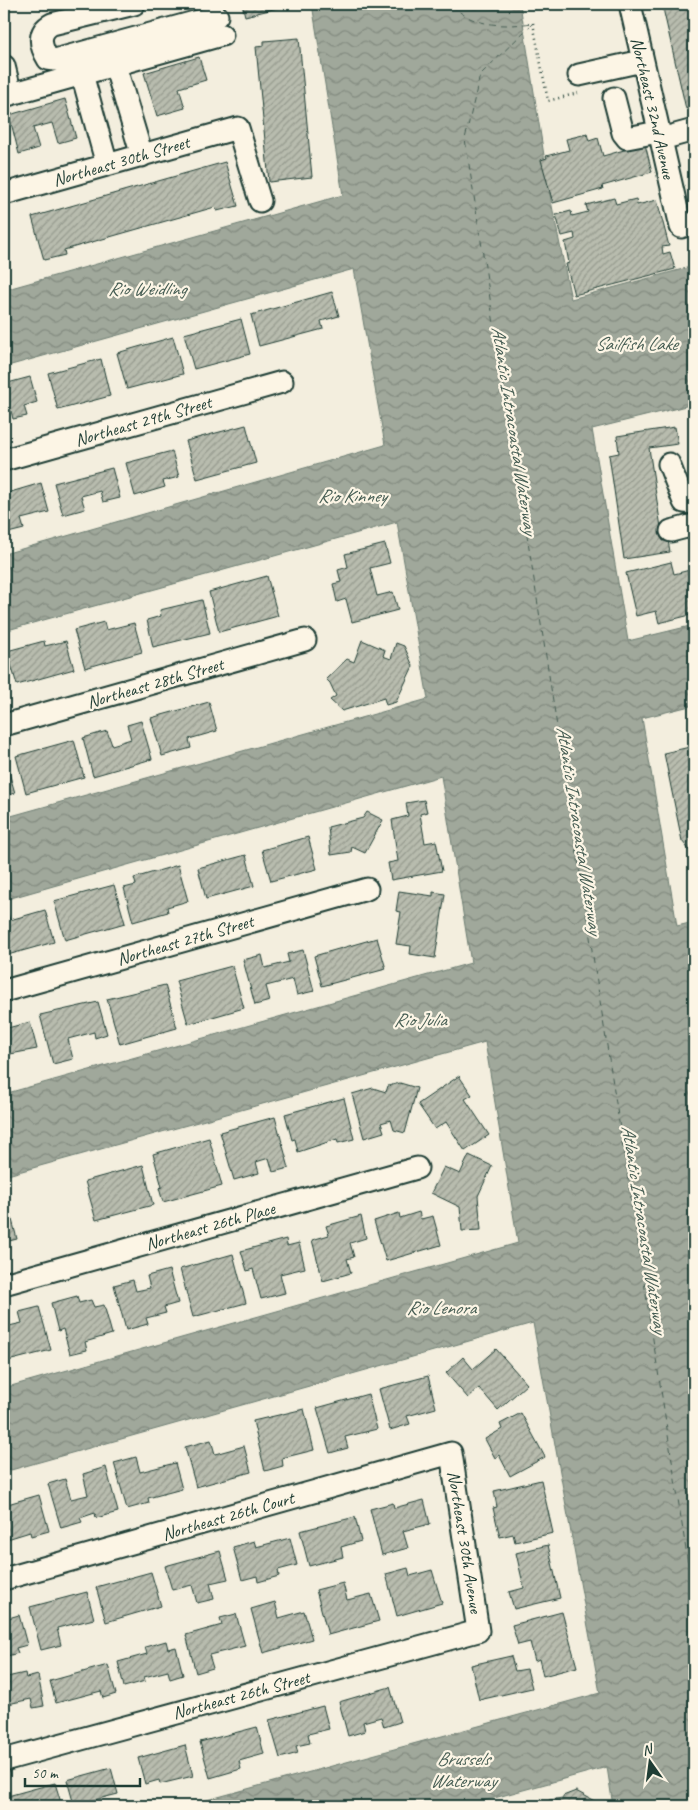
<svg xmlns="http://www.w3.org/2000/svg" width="698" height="1810" viewBox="0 0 698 1810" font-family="Caveat,sans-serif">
<defs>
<pattern id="water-waves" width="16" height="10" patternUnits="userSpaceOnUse" patternTransform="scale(1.25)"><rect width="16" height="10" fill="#a0a89b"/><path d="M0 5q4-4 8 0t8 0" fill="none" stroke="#828a7f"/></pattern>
<pattern id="building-hatch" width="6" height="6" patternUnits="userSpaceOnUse" patternTransform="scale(1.25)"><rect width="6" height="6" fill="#b8bcae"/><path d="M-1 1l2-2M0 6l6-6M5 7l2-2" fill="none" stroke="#959a8e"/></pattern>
</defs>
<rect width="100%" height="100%" fill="#f3eede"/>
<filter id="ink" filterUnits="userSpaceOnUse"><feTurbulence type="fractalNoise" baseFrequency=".02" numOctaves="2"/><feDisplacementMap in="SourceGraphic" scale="10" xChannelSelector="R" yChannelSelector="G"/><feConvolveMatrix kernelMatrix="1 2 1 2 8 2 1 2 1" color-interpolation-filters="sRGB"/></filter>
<g filter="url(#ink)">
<!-- water -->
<path fill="url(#water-waves)" stroke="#6c7d72" d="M312 4H520L552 206 571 299 694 266V404L592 429 628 641 694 625V705L642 718 677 926 694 922V999L690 1000 694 1027V1806H613L607 1767 465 1806H185L600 1693 533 1323 4 1472V1388L518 1243 485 1042 4 1176V1094L471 963 441 776 4 900V818L428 699 397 522 4 631V554L385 445 354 269 4 367V290L343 195Z"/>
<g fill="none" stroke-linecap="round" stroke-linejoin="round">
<!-- ferry -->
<path stroke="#465d53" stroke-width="1" stroke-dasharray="6 5" stroke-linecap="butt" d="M452 4C469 27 506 27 532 23
M533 23 480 75 465 139 694 1601"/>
</g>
<!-- building -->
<path fill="url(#building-hatch)" stroke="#1f3d34" d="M242 4H294L245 16Z
M662 4H694V107L686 109Z
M299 38 312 177 269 182 256 47 264 46V41Z
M199 57 206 80 179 88 185 108 157 116 144 73Z
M65 99 76 138 58 143 52 123 33 128 39 148 19 154 9 115Z
M587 134 589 141 598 138 603 156 645 144 652 172 602 186 603 189 553 203 541 160 547 158 546 156 569 150 566 139Z
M225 162 238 206 217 211 215 207 64 250 65 255 44 260 32 217Z
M614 198 616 204 636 199 637 205 657 200 669 246 662 247 663 254 670 252 675 269 574 295 566 264 569 263 565 242 575 239 574 233 562 236 556 215 571 211 572 216 588 212 586 205Z
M332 292 339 316 321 321 323 329 259 346 251 315Z
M241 319 250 354 194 369 184 334Z
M173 337 183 374 127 389 117 353Z
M101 359 110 396 58 410 48 373Z
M30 377 37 402 24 406 27 416 13 419 11 411 4 413V384Z
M246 425 256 463 197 479 186 441Z
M675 427 678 444 649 448 663 541 668 540 670 552 624 559 609 455 619 453 617 436Z
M172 451 179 477 163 481 165 487 135 496 126 463Z
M112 468 120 498 103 502 100 491 81 496 85 509 63 515 54 483Z
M41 483 49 512 21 519 24 529 4 534V494Z
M385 544 390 563 370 568 377 596 393 592 398 610 352 622 346 599 337 602 333 584 341 582 338 570 348 567 345 554Z
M671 562 674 574 694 569V614L659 623 656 611 636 616 626 573Z
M267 576 278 616 219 632 209 592Z
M202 600 210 633 153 647 147 620 161 616 160 610Z
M104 622 106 630 134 623 142 652 85 668 74 630Z
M362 640 385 650 383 656 391 659 396 643 404 646 413 666 396 702 386 705 384 698 342 711 330 700 336 696 330 683 326 679 347 659 354 662Z
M44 641 45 646 66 641 74 669 17 685 7 651Z
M209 702 217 731 189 739 191 748 162 756 151 718Z
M141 721 152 759 93 776 83 738 107 731 112 745 131 739 127 725Z
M74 740 84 777 26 793 16 756Z
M694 746V856L682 841 664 753Z
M5 759 15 793 4 796V760Z
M424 800 427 812 420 814 425 843 436 841 442 871 391 880 388 863 398 861 392 820 408 816 406 803Z
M367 812 383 820 365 853 352 847 351 852 331 855 328 827 363 818Z
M308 837 317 869 271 881 262 850Z
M246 855 254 886 206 899 198 868Z
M178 865 188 901 167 907 168 912 133 922 124 888 136 885 134 878Z
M114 885 125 923 65 940 54 901Z
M399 891 433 896V892L445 894 435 958 410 954 411 946 396 944 401 912 396 911Z
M45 910 54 942 4 956V915L8 914 10 920Z
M377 938 386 969 322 986 314 956Z
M303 950 314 991 297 995 293 979 266 986 270 1001 255 1005 243 960 262 955 265 968 289 962 287 954Z
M232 966 244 1008 188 1024 176 981Z
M165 985 177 1028 120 1044 107 999Z
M98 1002 107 1034 95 1038 94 1032 68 1039 73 1059 53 1064 40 1015Z
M30 1022 37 1049 5 1055 10 1075 4 1077V1029Z
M459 1076 472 1095 465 1099 489 1135 465 1151 446 1122 435 1129 418 1104Z
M400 1083 417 1088 405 1133 394 1130 391 1120 381 1123 384 1132 364 1138 352 1094 373 1088 386 1092 388 1086Z
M344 1098 354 1139 338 1143 337 1139 298 1152 295 1139 292 1140 285 1114Z
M275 1117 289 1168 273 1172 269 1158 256 1162 259 1173 234 1180 220 1132Z
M209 1138 222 1186 163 1202 159 1188 162 1187 153 1154Z
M469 1155 492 1166 478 1196 481 1230 462 1231 460 1207 431 1193 444 1167 460 1174Z
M143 1165 153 1205 96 1220 85 1181Z
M8 1204 17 1239 5 1242 4 1205Z
M419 1212 421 1219 433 1216 441 1245 386 1261 374 1221 399 1213 400 1218Z
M361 1216 366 1238 350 1243 354 1257 347 1259 351 1273 323 1281 312 1240 329 1235 326 1226Z
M286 1239 287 1246 299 1243 305 1268 280 1274 285 1293 261 1299 253 1269 247 1271 241 1251Z
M233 1254 246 1303 193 1317 180 1269Z
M169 1270 178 1303 164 1307 166 1313 146 1318 148 1324 126 1330 114 1285 133 1280 136 1291 150 1288 147 1276Z
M77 1296 79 1303 91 1300 94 1307 104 1305 112 1334 85 1342 87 1350 70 1354 63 1329 58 1331 51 1303Z
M39 1307 51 1350 4 1362V1317L6 1316 9 1326 22 1323 19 1312Z
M496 1349 527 1384 498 1410 479 1388 468 1398 446 1373 463 1357 473 1369Z
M428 1376 436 1408 407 1416 410 1424 390 1430 379 1389Z
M368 1394 377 1429 345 1437 348 1448 330 1453 317 1408Z
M304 1409 314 1450 282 1458 283 1466 265 1471 253 1421Z
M521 1413 545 1457 510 1476 499 1455 495 1458 485 1439 502 1429 500 1424Z
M211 1440 215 1454 244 1446 251 1472 196 1487 185 1447Z
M136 1457 140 1472 175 1463 182 1489 148 1498 149 1503 127 1509 114 1463Z
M106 1467 118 1512 96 1518 95 1513 80 1518 82 1522 61 1528 48 1484 65 1479 71 1499 88 1495 83 1474Z
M541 1480 553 1533 515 1542 513 1534 500 1537 493 1508 497 1507 494 1491Z
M39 1495 49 1531 31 1536 30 1532 4 1540V1505Z
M424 1500 430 1524 403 1531 408 1548 382 1555 370 1509 393 1503 394 1508Z
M355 1517 361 1541 341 1547 343 1557 309 1566 300 1531Z
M290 1538 297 1565 278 1570 279 1576 258 1582 257 1576 242 1580 233 1547 254 1541 256 1547Z
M548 1545 560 1598 514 1609 509 1592 524 1588 516 1553Z
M220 1551 228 1579 210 1583 214 1599 197 1603 192 1585 172 1590 165 1566Z
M408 1568 410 1576 432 1570 442 1603 397 1616 386 1574Z
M151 1572 161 1606 106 1622 96 1587Z
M343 1583 347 1600 371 1594 379 1621 328 1635 316 1590Z
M87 1592 94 1619 57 1628 61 1645 41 1650 30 1607Z
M275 1602 279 1618 304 1611 312 1639 263 1653 251 1609Z
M562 1612 577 1667 543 1676 539 1659 535 1661 530 1642 518 1645 512 1625Z
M236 1614 245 1646 209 1655 213 1668 196 1673 186 1635 222 1625 220 1618Z
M19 1615 27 1645 16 1648 18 1653 4 1657 5 1619Z
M166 1641 168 1649 176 1647 183 1675 170 1679 168 1671 144 1677 145 1681 124 1687 118 1662 147 1654 145 1647Z
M511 1656 515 1671 527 1669 532 1688 479 1700 471 1665Z
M108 1665 116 1694 103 1698 101 1691 56 1703 50 1681Z
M25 1673 26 1678 38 1675 44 1706 33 1708 31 1699 8 1704 11 1722 4 1723V1685L9 1684 7 1677Z
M390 1687 400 1722 384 1727 381 1717 363 1722 365 1731 348 1736 339 1702Z
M323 1706 329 1729 308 1734 310 1743 296 1746 298 1753 280 1758 269 1720Z
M257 1727 264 1754 239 1761 241 1769 210 1778 200 1742Z
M185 1745 193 1776 160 1784 159 1780 145 1784 138 1758Z
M111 1768 118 1794 74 1805 67 1780Z
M55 1783 62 1806H4V1797Z
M576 1791 598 1803 599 1806H534H537L536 1803 550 1802 549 1800 563 1798V1796Z"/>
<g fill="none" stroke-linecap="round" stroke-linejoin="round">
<!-- minor casing -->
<g stroke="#1f3d34" stroke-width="25">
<path id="minor" d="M134 4 52 24C37 32 40 46 48 59L55 60 217 16
M630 4 681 227 694 223
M115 65 142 156
M4 66 11 94
M82 74 107 165
M579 75 642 61
M4 96 222 35
M614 98 623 133 627 138 658 132
M661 139 694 130
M4 194 238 128 260 201
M4 460 282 382
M669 464 684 502 694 503
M671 531 694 525
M4 725 305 640
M4 991 367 889
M4 1284 417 1168
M4 1579 451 1453 478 1631 4 1760"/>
</g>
<!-- path -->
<path stroke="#1f3d34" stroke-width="2.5" stroke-dasharray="1 4" stroke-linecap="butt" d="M533 23 548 101 578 93"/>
<!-- minor -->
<use href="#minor" stroke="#fcf5e5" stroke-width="21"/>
</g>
</g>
<g text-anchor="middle" stroke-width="4.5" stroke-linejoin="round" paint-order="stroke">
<!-- street labels -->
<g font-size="18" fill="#1f3d34" stroke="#fcf5e5">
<text transform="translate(653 108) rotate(77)" y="6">Northeast 32nd Avenue</text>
<text transform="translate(121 161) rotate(-16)" y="6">Northeast 30th Street</text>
<text transform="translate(143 421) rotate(-16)" y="6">Northeast 29th Street</text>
<text transform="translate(155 683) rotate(-16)" y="6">Northeast 28th Street</text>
<text transform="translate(185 940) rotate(-16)" y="6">Northeast 27th Street</text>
<text transform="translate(210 1226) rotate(-16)" y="6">Northeast 26th Place</text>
<text transform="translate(228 1516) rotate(-16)" y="6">Northeast 26th Court</text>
<text transform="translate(465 1542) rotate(81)" y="6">Northeast 30th Avenue</text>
<text transform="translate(241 1695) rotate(-15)" y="6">Northeast 26th Street</text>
</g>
<!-- water labels -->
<g font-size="19" font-style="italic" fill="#465d53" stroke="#fcf5e5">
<text x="147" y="295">Rio Weidling</text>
<text x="636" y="350">Sailfish Lake</text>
<text transform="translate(515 430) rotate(81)" y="7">Atlantic Intracoastal Waterway</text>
<text x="352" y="502">Rio Kinney</text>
<text transform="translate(580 830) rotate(81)" y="7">Atlantic Intracoastal Waterway</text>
<text x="420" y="1026">Rio Julia</text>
<text transform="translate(645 1229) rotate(81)" y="7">Atlantic Intracoastal Waterway</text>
<text x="441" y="1314">Rio Lenora</text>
<text x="463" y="1765">Brussels<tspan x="463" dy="22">Waterway</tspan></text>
</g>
</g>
<!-- margin -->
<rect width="698" height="1810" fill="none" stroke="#fcf5e5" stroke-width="20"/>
<rect x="10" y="10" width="678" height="1790" fill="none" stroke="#1f3d34" stroke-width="2" filter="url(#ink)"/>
<!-- north arrow -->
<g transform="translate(650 1762) rotate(346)" stroke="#fcf5e5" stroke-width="4" paint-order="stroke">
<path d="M0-4L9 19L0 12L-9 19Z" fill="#1f3d34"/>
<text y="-8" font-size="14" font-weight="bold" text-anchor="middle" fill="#1f3d34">N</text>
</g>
<!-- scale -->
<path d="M25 1778v8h115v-8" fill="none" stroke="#1f3d34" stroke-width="2.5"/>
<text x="32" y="1778" font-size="15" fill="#1f3d34" stroke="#fcf5e5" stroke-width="4" paint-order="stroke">50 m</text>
</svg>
